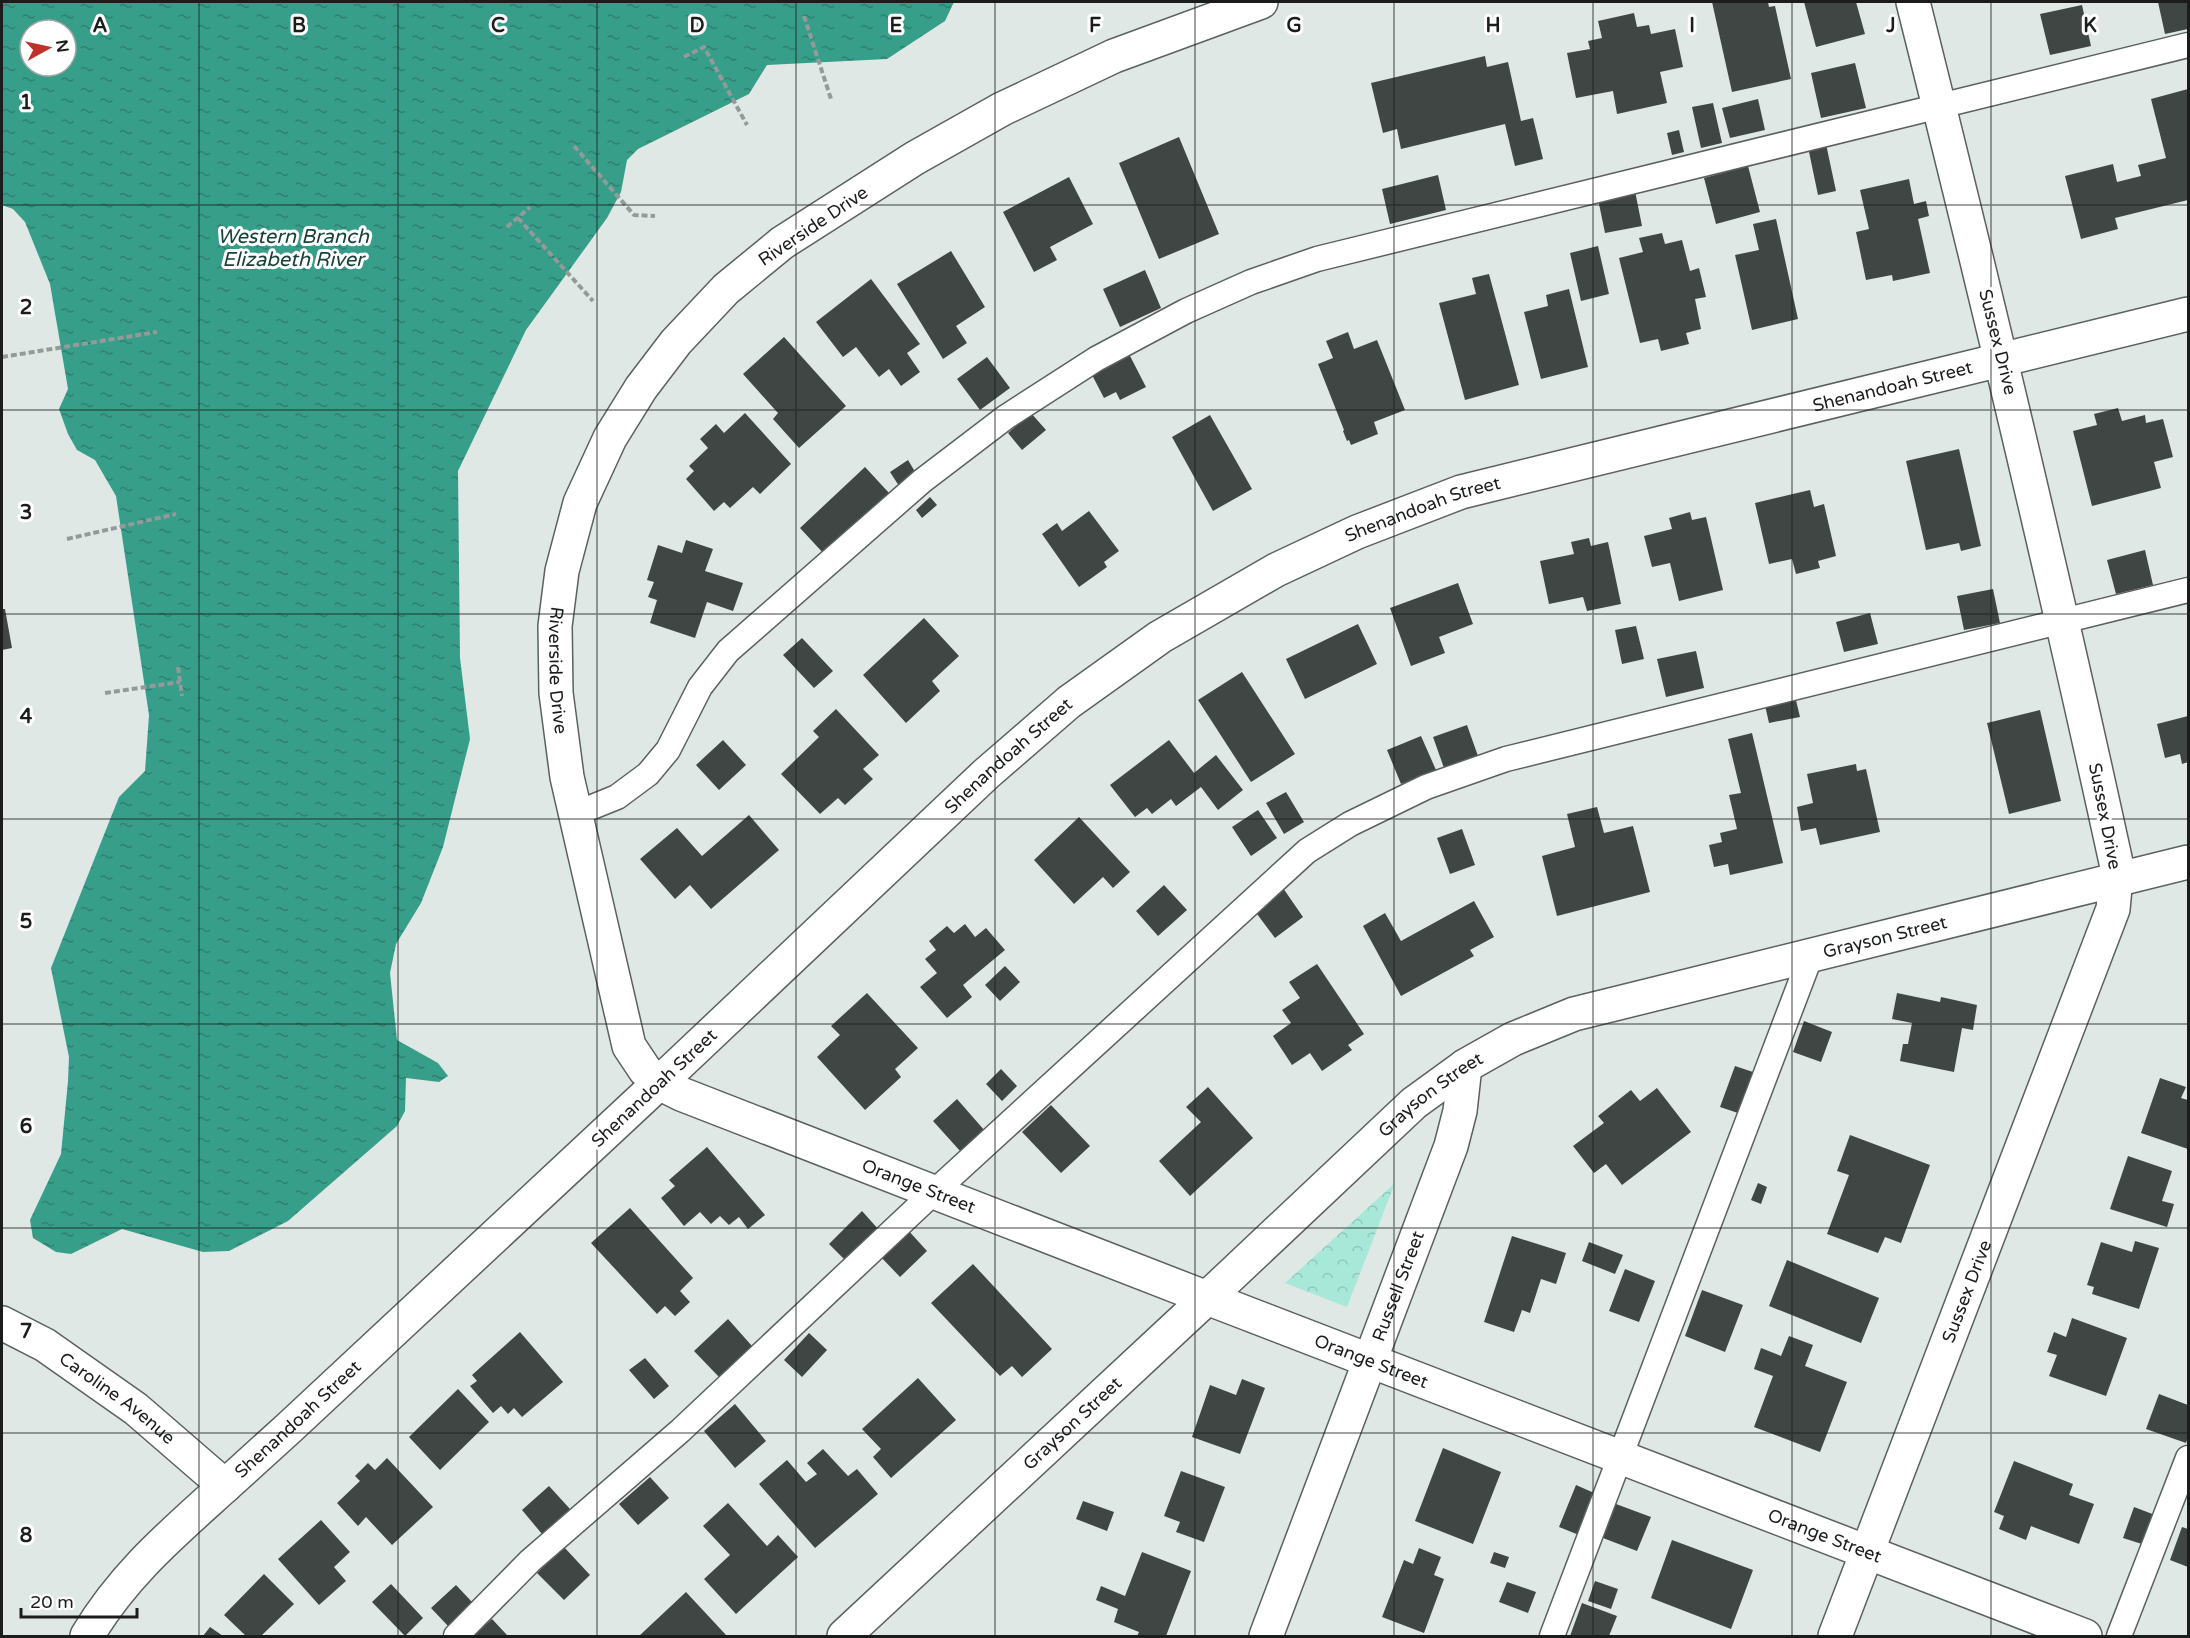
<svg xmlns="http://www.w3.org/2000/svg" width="2190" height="1638" viewBox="0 0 2190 1638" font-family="'Varela Round',sans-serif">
<defs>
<pattern id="park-crowns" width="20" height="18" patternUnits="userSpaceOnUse" patternTransform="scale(1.5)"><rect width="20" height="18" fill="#a8e8d8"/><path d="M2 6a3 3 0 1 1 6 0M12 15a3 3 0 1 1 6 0" fill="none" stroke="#90c7b9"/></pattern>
<pattern id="water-ripples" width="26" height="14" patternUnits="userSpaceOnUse" patternTransform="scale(1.5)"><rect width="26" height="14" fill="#379e8a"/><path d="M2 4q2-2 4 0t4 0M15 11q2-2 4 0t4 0" fill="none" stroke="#2e8070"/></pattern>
</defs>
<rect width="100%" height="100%" fill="#e0e8e6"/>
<!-- park -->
<path fill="url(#park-crowns)" d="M1395 1183 1347 1307 1285 1283Z"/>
<!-- water -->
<path fill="url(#water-ripples)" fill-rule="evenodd" d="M2 2H954L945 21 887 59 767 65 749 94 638 149 627 160 621 192 607 218 526 330 458 471 460 658 470 739 443 847 421 903 396 944 390 973 397 1040 438 1063 448 1076 439 1082 406 1078 405 1111 397 1126 288 1221 229 1251 203 1252 122 1229 71 1254 56 1252 33 1238 30 1220 61 1154 68 1081 69 1057 51 968 119 797 145 771 149 715 116 496 95 460 77 450 68 434 59 409 68 389 50 284 25 222 13 209 2 205ZM30 30H66V66H30Z"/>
<!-- building -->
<path fill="#404644" d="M1712 2H1768L1769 7 1775 6 1791 79 1732 92Z
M1804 2H1856L1865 34 1816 47Z
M2158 2H2188V29L2165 34Z
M2082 5 2091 46 2050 55 2040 14Z
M1634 13 1637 27 1649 25 1651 34 1675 29 1683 67 1660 72 1667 103 1617 114 1613 91 1576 98 1567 53 1590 49 1588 41 1602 38 1598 21Z
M1485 56 1487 67 1508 62 1521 121 1533 118 1543 159 1515 166 1505 124 1401 149 1397 129 1383 133 1371 83Z
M1855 63 1866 108 1821 118 1811 73Z
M2188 89V200L2115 218 2118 229 2081 239 2065 176 2113 164 2117 182 2141 176 2138 165 2166 158 2151 99Z
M1758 99 1765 130 1730 138 1722 108Z
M1713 103 1722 143 1701 148 1692 107Z
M1679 130 1684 152 1672 155 1667 133Z
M1179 137 1219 234 1159 259 1119 163Z
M1826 144 1836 191 1818 195 1808 147Z
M1748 166 1760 212 1716 224 1704 178Z
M1438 175 1446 210 1390 224 1382 189Z
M1069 177 1093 224 1050 247 1057 260 1034 272 1003 212Z
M1909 179 1914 204 1926 201 1929 216 1918 219 1930 273 1893 281 1892 275 1866 280 1856 232 1869 229 1860 190Z
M1635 191 1642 226 1605 233 1598 199Z
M1776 219 1798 319 1752 330 1735 255 1759 250 1753 224Z
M1662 233 1665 244 1682 240 1690 271 1699 268 1706 297 1695 299 1701 329 1686 333 1689 344 1661 351 1658 339 1640 343 1619 258 1643 252 1639 238Z
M1598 246 1609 294 1581 301 1570 253Z
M951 251 985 307 956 326 967 343 943 359 897 284Z
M1145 270 1161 308 1120 327 1103 289Z
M1489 274 1519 385 1465 400 1439 303 1476 294 1472 278Z
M871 279 920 344 907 353 920 372 901 386 889 369 879 377 856 347 843 357 816 322Z
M1569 289 1588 367 1541 379 1524 312 1548 306 1546 295Z
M1348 332 1354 349 1377 340 1405 410 1374 422 1378 434 1351 445 1349 440 1347 441 1343 431 1344 430 1318 364 1333 358 1326 341Z
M784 337 846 406 799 448 773 419 778 413 743 374Z
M1129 354 1146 387 1120 400 1116 392 1104 398 1091 373Z
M987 357 1010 388 980 410 957 379Z
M2118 408 2122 421 2145 415 2146 423 2163 419 2173 457 2154 462 2161 488 2092 506 2073 431 2097 425 2094 414Z
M745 413 791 464 760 494 753 487 730 508 724 502 714 511 686 479 694 471 689 466 708 448 700 439 716 424 724 433Z
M1031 413 1046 430 1022 450 1008 433Z
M1210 415 1252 489 1213 511 1172 437Z
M1959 449 1981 546 1961 551 1959 543 1926 550 1906 461Z
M908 460 917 475 899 486 890 472Z
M865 467 890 494 825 555 800 528Z
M1810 490 1814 507 1824 504 1836 556 1818 561 1820 568 1796 574 1792 559 1769 564 1755 503Z
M930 497 937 505 922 518 916 510Z
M1089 511 1119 551 1104 562 1107 567 1079 587 1042 534 1057 523 1062 531Z
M1690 512 1692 520 1706 517 1723 590 1679 601 1670 563 1652 567 1644 536 1672 529 1669 518Z
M1589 538 1591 546 1608 542 1621 604 1587 611 1583 597 1549 604 1540 561 1574 554 1571 542Z
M686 540 713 549 705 571 743 583 733 611 707 602 695 638 650 623 657 600 648 597 654 582 647 580 658 545 682 553Z
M2145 550 2153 585 2116 594 2107 560Z
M1458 583 1473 624 1439 637 1445 653 1411 666 1390 608Z
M1993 589 2000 623 1964 630 1957 596Z
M2 609H5L12 648 2 650Z
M1870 613 1878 644 1844 652 1836 622Z
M924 618 959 656 932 681 940 691 906 723 863 675Z
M1358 624 1377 664 1305 699 1286 659Z
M1636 626 1644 659 1622 664 1615 630Z
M802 638 833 671 814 688 783 655Z
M1696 651 1704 688 1666 697 1657 659Z
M1242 672 1295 754 1251 782 1198 700Z
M1795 696 1800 717 1769 723 1764 701Z
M836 709 879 755 863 769 873 779 845 805 838 798 820 814 781 774 819 737 813 731Z
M2040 710 2061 801 2009 814 1987 723Z
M2188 716V762L2182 764 2180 754 2165 758 2157 724Z
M1467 725 1478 756 1444 768 1433 737Z
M1752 733 1783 863 1730 875 1728 864 1714 867 1709 845 1722 842 1720 833 1737 829 1729 795 1741 793 1728 739Z
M1421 736 1436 770 1401 784 1387 750Z
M723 740 746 765 719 790 696 765Z
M1169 740 1194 773 1216 755 1243 790 1218 810 1201 787 1176 806 1171 799 1152 814 1147 808 1135 817 1110 785Z
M1856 764 1857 771 1866 769 1880 832 1820 845 1816 828 1801 831 1797 807 1813 803 1807 774Z
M1286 792 1304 822 1284 834 1266 803Z
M1597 807 1604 833 1633 826 1650 892 1557 916 1542 856 1575 847 1567 814Z
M1258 810 1277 838 1251 856 1232 827Z
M749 815 779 850 711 909 690 885 675 899 640 859 677 828 702 856Z
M1079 817 1130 872 1113 888 1103 877 1074 904 1034 860Z
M1462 829 1475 865 1450 874 1437 838Z
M1164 885 1187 910 1158 936 1136 911Z
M1283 888 1303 917 1275 938 1254 910Z
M1474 901 1494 937 1470 950 1474 956 1401 996 1363 926 1385 913 1401 941Z
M965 924 975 937 986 928 1005 950 963 985 972 997 947 1018 920 987 937 973 925 959 936 950 929 941 947 926 954 933Z
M1317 964 1364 1034 1348 1045 1352 1050 1322 1071 1310 1053 1292 1065 1273 1036 1291 1023 1282 1010 1300 998 1289 982Z
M1005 966 1020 982 1000 1001 985 985Z
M867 993 918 1048 895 1069 901 1077 865 1110 817 1057 840 1035 831 1026Z
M1897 993 1940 1002 1941 997 1977 1005 1973 1030 1962 1028 1954 1072 1900 1061 1903 1044H1908L1912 1023 1892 1019Z
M1804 1021 1832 1032 1821 1062 1793 1052Z
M1735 1066 1759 1074 1744 1115 1720 1107Z
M1001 1069 1017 1086 1002 1101 986 1084Z
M2160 1078 2186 1087 2181 1098 2188 1100V1149L2141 1133Z
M1208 1087 1253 1138 1190 1196 1159 1161 1201 1122 1186 1107Z
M1657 1088 1691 1132 1622 1185 1606 1164 1594 1173 1573 1146 1604 1123 1598 1116 1631 1090 1640 1101Z
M957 1099 985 1131 961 1152 933 1121Z
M1051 1105 1090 1146 1061 1173 1022 1132Z
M1850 1135 1930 1165 1901 1243 1885 1237 1878 1253 1827 1234 1849 1175 1837 1171Z
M707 1147 765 1215 748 1229 739 1217 729 1225 720 1216 711 1224 700 1212 684 1226 661 1198 675 1186 669 1180Z
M2128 1156 2172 1171 2162 1201 2174 1204 2167 1227 2110 1209Z
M1758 1183 1767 1187 1761 1204 1751 1200Z
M630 1208 693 1278 680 1291 690 1302 675 1316 665 1306 657 1314 591 1243Z
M862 1211 879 1230 847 1262 829 1244Z
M907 1229 927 1251 900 1277 879 1255Z
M1512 1236 1566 1253 1556 1284 1541 1279 1530 1313 1522 1310 1514 1332 1484 1322Z
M2135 1241 2159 1248 2139 1309 2092 1294 2094 1287 2087 1285 2101 1242 2132 1252Z
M1589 1242 1623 1255 1615 1274 1582 1261Z
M1787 1260 1879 1298 1861 1343 1769 1306Z
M973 1264 1052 1349 1022 1377 1012 1366 1000 1376 931 1303Z
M1625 1269 1655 1281 1639 1322 1609 1311Z
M1702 1290 1743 1305 1725 1352 1685 1336Z
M2072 1318 2127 1338 2106 1396 2049 1376 2057 1355 2047 1352 2054 1332 2066 1337Z
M728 1319 752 1346 719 1377 694 1351Z
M520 1332 563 1382 522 1417 514 1408 508 1414 501 1406 493 1413 470 1386 477 1381 472 1375Z
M809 1333 827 1350 802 1377 784 1360Z
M1789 1336 1813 1345 1805 1366 1847 1382 1820 1452 1754 1427 1773 1376 1754 1369 1761 1348 1781 1356Z
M645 1358 669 1386 654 1399 629 1370Z
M918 1378 956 1420 891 1478 873 1457 881 1449 862 1429Z
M1242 1379 1265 1388 1240 1454 1192 1437 1210 1385 1236 1395Z
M458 1389 489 1422 440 1470 409 1437Z
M2159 1394 2188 1405V1437L2186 1443 2146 1429Z
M735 1404 766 1441 735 1468 704 1431Z
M1443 1448 1501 1472 1473 1544 1415 1521Z
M823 1449 848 1476 857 1469 878 1494 815 1548 759 1484 787 1460 806 1482 817 1474 807 1463Z
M387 1458 433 1507 392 1545 366 1517 358 1526 337 1503 360 1481 355 1476 368 1463 375 1470Z
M2014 1461 2073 1484 2069 1495 2094 1504 2079 1544 2031 1526 2026 1540 1999 1529 2004 1516 1994 1512Z
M1181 1471 1225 1487 1204 1542 1176 1532 1180 1522 1164 1516Z
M650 1477 669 1498 638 1525 619 1504Z
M1576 1485 1601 1496 1584 1537 1559 1527Z
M549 1486 570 1509 542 1534 522 1510Z
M1083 1501 1114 1512 1107 1531 1076 1519Z
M728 1503 767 1546 778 1535 798 1557 736 1614 704 1579 730 1555 703 1526Z
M1616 1504 1651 1517 1637 1551 1603 1538Z
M2134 1507 2155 1515 2145 1545 2123 1538Z
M321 1520 350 1552 334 1567 346 1581 319 1605 278 1559Z
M2182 1527 2188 1529V1567L2170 1560Z
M1672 1540 1753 1570 1731 1629 1651 1598Z
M564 1547 590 1575 564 1600 537 1573Z
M1419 1548 1441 1557 1434 1575 1444 1579 1424 1633 1382 1617 1404 1560 1413 1564Z
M1142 1552 1191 1571 1166 1636H1137L1139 1632 1114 1622 1118 1609 1096 1600 1101 1586 1125 1596Z
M1494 1552 1509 1557 1505 1568 1490 1563Z
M264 1574 294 1604 261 1636H246L224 1615Z
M1595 1581 1618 1589 1611 1609 1588 1601Z
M1507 1582 1536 1592 1528 1613 1499 1602Z
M391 1584 423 1618 405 1636 372 1602Z
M456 1585 472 1602 448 1626 431 1608Z
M686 1592 726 1635 724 1636H639Z
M1582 1603 1617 1616 1609 1636H1570Z
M492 1619 507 1635 506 1636H473Z
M210 1627 223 1636H203Z"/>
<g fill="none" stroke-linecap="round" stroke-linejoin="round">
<!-- service casing -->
<g stroke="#5a615f" stroke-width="27">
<path id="service" d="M575 814 617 797 648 774 668 750 700 687 728 651 922 481 1006 417 1096 359 1186 311 1251 282 1317 259 2188 45
M456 1636 530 1561 680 1431 933 1193 1307 851 1350 824 1426 787 1506 759 2188 590
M1552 1636 1811 955
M2119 1636 2188 1458"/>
</g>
<!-- minor casing -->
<g stroke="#5a615f" stroke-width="36">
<g id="minor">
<path id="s1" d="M1261 2 1114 56 1002 109 915 158 782 243 726 289 676 342 641 388 610 438 580 503 562 571 555 626 556 693 567 777 629 1046 645 1070 659 1083 986 774 1069 702 1160 637 1276 570 1357 532 1461 492 2188 314"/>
<path d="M87 1636C124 1574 172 1534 225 1486"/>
<path id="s2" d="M844 1636 1207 1298 2085 1636"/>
<path id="s3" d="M1266 1636 1451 1146 1460 1111 1465 1066"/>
<path id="s4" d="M1835 1636 2113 909 2117 867C2054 578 1985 289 1913 2"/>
</g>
</g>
<!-- tertiary casing -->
<g stroke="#5a615f" stroke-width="36">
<g id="tertiary">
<path id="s5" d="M2 1323 45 1345 136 1409 225 1486 290 1427 659 1083 681 1094 1207 1298 1414 1103 1465 1066 1513 1039 1574 1014 2188 862"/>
</g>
</g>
<!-- path -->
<path stroke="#949a99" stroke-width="4" stroke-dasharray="6 3" stroke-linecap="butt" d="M804 16 831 99
M684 57 704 47 747 125
M574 146 634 215 655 216
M518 218 593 301
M507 227 530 207
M2 357 157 332
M67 539 176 514
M178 667 182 696
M105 693 180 682"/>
<!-- service -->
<use href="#service" stroke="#fff" stroke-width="24"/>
<!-- minor -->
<use href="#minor" stroke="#fff" stroke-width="33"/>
<!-- tertiary -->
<use href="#tertiary" stroke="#fff" stroke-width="33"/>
</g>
<!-- grid -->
<path fill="none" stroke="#1a1d1c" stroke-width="1.5" stroke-opacity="0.55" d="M199 2V1636M398 2V1636M597 2V1636M796 2V1636M995 2V1636M1195 2V1636M1394 2V1636M1593 2V1636M1792 2V1636M1991 2V1636M2 205H2188M2 410H2188M2 614H2188M2 819H2188M2 1024H2188M2 1228H2188M2 1433H2188"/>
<g text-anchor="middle" stroke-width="6" stroke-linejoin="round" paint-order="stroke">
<!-- street labels -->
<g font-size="18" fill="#1a1d1c" stroke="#fff">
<text transform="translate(813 226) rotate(-34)" y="6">Riverside Drive</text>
<text transform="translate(1998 342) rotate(76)" y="6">Sussex Drive</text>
<text dy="6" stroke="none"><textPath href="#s1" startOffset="2924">Shenandoah Street</textPath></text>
<text dy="6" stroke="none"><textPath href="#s1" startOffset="2438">Shenandoah Street</textPath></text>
<text dy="6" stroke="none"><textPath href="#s1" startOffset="1042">Riverside Drive</textPath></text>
<text dy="6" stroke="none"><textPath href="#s1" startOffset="1952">Shenandoah Street</textPath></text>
<text transform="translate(2105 816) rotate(79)" y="6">Sussex Drive</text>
<text dy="6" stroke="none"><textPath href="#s5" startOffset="2247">Grayson Street</textPath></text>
<text transform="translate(654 1088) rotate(-43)" y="6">Shenandoah Street</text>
<text dy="6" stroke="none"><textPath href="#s5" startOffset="1761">Grayson Street</textPath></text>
<text dy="6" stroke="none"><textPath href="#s5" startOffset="1149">Orange Street</textPath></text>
<text dy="6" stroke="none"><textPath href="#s3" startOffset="374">Russell Street</textPath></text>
<text dy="6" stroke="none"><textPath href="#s4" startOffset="369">Sussex Drive</textPath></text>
<text dy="6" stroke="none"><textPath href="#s2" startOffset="672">Orange Street</textPath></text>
<text dy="6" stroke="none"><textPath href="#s5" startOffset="138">Caroline Avenue</textPath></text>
<text dy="6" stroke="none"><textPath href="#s5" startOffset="376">Shenandoah Street</textPath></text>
<text dy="6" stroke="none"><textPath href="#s2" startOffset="312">Grayson Street</textPath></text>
<text dy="6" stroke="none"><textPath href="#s2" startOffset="1158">Orange Street</textPath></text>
</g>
<!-- water labels -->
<g font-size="20" font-style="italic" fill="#154239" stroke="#fff">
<text x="293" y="243">Western Branch<tspan x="293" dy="23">Elizabeth River</tspan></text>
</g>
</g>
<g font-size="20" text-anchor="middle" font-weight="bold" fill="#1a1d1c" stroke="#fff" stroke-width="6" stroke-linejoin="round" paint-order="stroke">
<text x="100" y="32">A</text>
<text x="299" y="32">B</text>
<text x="498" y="32">C</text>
<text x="697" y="32">D</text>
<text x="896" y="32">E</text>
<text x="1095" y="32">F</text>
<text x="1294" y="32">G</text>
<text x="1493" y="32">H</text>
<text x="1692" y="32">I</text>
<text x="1891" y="32">J</text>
<text x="2090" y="32">K</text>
<text x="26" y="109">1</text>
<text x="26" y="314">2</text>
<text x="26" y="519">3</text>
<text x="26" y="723">4</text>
<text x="26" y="928">5</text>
<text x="26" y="1133">6</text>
<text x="26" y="1338">7</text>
<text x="26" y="1542">8</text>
</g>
<!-- border -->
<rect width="2190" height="1638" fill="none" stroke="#1a1d1c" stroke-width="6"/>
<!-- north arrow -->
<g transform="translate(48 48) rotate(82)"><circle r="28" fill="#ffffff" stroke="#a3a5a4" stroke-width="1.5"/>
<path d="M0-4.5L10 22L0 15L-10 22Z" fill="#bf312a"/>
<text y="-9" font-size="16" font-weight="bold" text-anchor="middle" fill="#1a1d1c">N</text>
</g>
<!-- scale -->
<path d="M21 1608v9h116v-9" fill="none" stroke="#1a1d1c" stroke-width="3"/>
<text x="30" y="1608" font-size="18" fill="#1a1d1c" stroke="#ffffff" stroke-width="4.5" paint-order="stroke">20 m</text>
</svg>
